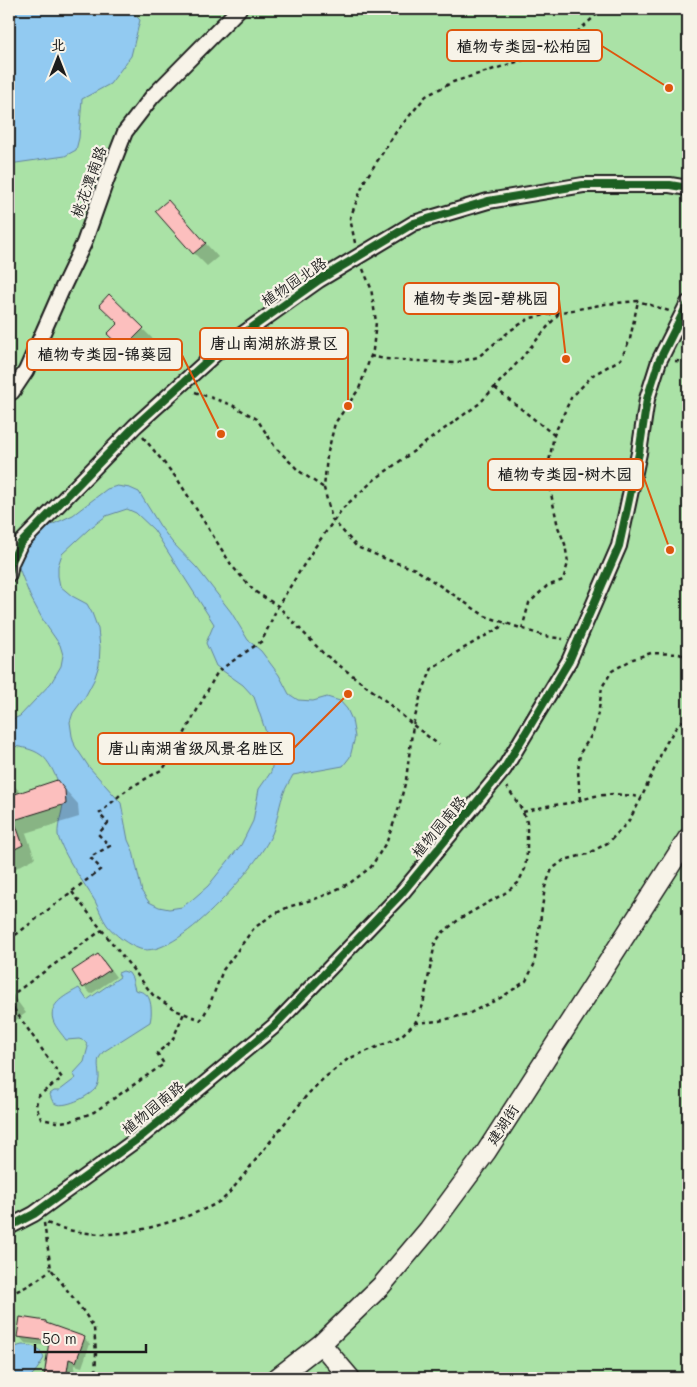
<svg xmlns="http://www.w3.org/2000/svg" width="697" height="1387" viewBox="0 0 697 1387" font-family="Mali,'LXGW WenKai TC',sans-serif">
<rect width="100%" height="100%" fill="#f8e3db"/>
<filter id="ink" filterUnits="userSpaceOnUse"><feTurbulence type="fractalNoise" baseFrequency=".02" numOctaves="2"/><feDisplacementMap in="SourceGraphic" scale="10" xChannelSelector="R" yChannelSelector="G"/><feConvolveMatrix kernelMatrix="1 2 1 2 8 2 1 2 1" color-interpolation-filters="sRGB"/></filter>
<g filter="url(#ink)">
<!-- green -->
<path fill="#aae2a6" stroke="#637f61" d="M9 9H688V1378H9Z"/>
<!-- water -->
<path fill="#92caf1" stroke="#63849c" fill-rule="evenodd" d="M9 9H129L140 20 131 56 110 84 82 99 79 138 76 150 65 156 9 164Z
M117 486 130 488 139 492 160 526 172 542 197 568 231 612 248 640 261 651 279 675 289 694 298 700 313 701 327 697 340 701 347 709 352 720 355 737 350 757 343 766 293 775C290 781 285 788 283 795 278 809 277 825 270 838 255 868 177 960 140 949 128 945 115 935 107 925 102 918 99 909 95 901 83 881 67 861 59 839 55 829 63 813 63 802 62 792 59 782 54 773 52 768 46 758 41 755 33 749 19 746 9 746V721L20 716 51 683 61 666 63 655 60 645 44 622 30 596 22 576 17 562 36 532 73 515 107 489ZM127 509 136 513 154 530 214 624 206 643 216 666 243 685 254 697 274 756 271 772 259 789 253 821 241 845 208 886 193 899 182 907 169 909 159 907 149 902 142 892 133 851 128 840 121 803 89 767 75 746 72 736 70 722 73 713 85 697 94 680 99 665 100 647 98 629 92 613 87 604 72 596 60 586 58 576V566L62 554 89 529 106 516Z
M123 971 129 973 132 978 135 990C139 991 144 992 147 995 152 1001 152 1015 150 1022L103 1052C102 1054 100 1056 99 1058 96 1068 102 1076 97 1086 93 1095 66 1108 56 1104 52 1102 51 1098 50 1094L54 1091H59L76 1078 73 1074 84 1062 88 1047 85 1041 79 1039 66 1040C62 1034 55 1027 53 1020 48 1003 67 995 79 988L87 1000 120 977 118 973Z
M22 1345C33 1345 40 1348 44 1358 39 1366 36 1373 28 1378H9V1350L15 1347Z"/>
<!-- shadow -->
<path fill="#0003" d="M168 202 218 257 207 266 194 253Z
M109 296 156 342 137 362 109 334 119 324Z
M9 780 19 791V794L57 781 70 795 78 804 79 817 26 833 35 858 14 869 9 863Z
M98 955 105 962 116 977 91 994 84 987 74 972Z
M9 990 26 1013 15 1021 9 1014Z
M46 1322 50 1326 84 1338 90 1344 82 1367 75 1365 73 1378H45L49 1346 25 1343 19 1336Z"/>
<!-- building -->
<path fill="#fcbfbe" stroke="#1c1c1c" d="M168 200 206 243 193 254 155 211Z
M109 294 144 328 123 349 107 334 118 323 99 305Z
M57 780 65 790 66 804 14 820 23 845 9 852V796Z
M98 954 110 970 83 988 72 971Z
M20 1317 46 1321V1323L85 1337 76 1362 69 1359 66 1378H44L49 1341 17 1337Z"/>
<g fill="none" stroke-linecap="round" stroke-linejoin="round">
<!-- street casing -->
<g stroke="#1c1c1c" stroke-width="18">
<path id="street" d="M9 393 12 392 26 371 63 287 84 243 106 181 125 132 152 97 239 9
M9 574 11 563 20 544 135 426 216 353 319 280 414 223 488 201 583 185H670L688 188
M9 1227 34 1214 143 1135 273 1027 401 894 504 769 569 661 619 546 639 453 647 399 659 361 688 303"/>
</g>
<!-- secondary casing -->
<g stroke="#1c1c1c" stroke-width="22">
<path id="secondary" d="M321 1344 350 1378
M277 1378 321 1344 381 1286 429 1229 486 1152 688 838"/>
</g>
<!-- path -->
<path stroke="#1c1c1c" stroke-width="2.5" stroke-dasharray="4 4" stroke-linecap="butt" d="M684 126 688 127
M355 243 350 218 365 180 396 132 426 96 453 82 558 49 603 9
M363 269 371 288 376 322 373 350 359 389 335 423 327 456 324 488 332 519 357 547 391 561 415 569 485 616 544 636 563 639
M370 356 385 359 454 363 478 357 511 330 530 318 605 304 638 301 669 311
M675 361 688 362
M495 388 554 435
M195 392 232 405 257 419 275 447 299 471 324 488
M143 437 178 480 232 566 254 591 278 606 323 653 382 698 413 725 420 698 432 668 459 651 506 624
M522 629 529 603 547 586 563 580 568 563 565 544 558 527 549 484V462L554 435 571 398 593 375 621 359 630 339 638 301
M580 800 578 771 580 753 593 733 599 709 602 687 612 671 633 659 651 653 679 654 688 657
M523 812 547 806 570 803 595 796 614 794 642 797
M72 892 153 995 175 1010 201 1020 209 1006 223 970 254 928 271 916 288 907 321 897 350 883 371 867 387 841 397 814 406 780 413 725 439 745
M9 940 101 869 90 857 110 846 98 834 108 823 99 814 120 795 133 786 163 769 173 755 218 671 262 641 278 606 315 547 343 508 374 480 480 403 519 361 560 312
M9 997 102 930
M9 1002 62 1078 38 1096 36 1106 41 1119 57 1122 71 1121 94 1112 164 1064 157 1053 172 1041 184 1013
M415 1023 439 1021 468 1014 502 997 526 981 534 965 545 887 552 869 564 860 588 854 609 842 628 822 640 801 665 745 675 729 688 715
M44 1223 51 1269 84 1312 94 1328 96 1353 95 1378
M47 1223C66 1231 86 1234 107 1234 137 1234 197 1216 222 1200 227 1196 231 1190 235 1186L307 1095 323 1079 348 1059 389 1042 402 1035 415 1023 423 1005 435 943 443 932 461 918 505 893 518 883 525 869 527 853V822L521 808 507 787
M9 1294C25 1289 38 1280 51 1269"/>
<!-- street -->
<use href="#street" stroke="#f7f3e8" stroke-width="14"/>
<!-- secondary -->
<use href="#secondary" stroke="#f7f3e8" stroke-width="19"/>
<!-- cycleway casing -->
<g stroke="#f7f3e8" stroke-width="11">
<path id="cycleway" d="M9 574 11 563 20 544 135 426 216 353 319 280 414 223 488 201 583 185H670L688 188
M9 1227 34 1214 143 1135 273 1027 401 894 504 769 569 661 619 546 639 453 647 399 659 361 688 303"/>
</g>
<!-- cycleway -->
<use href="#cycleway" stroke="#1b5e20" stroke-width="8"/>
</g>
</g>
<g text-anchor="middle" stroke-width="4.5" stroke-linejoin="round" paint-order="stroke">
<!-- street labels -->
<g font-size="15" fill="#1c1c1c" stroke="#f7f3e8">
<text transform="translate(89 182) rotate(-70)" y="5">桃花潭南路</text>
<text transform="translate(294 282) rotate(-34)" y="5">植物园北路</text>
<text transform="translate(439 827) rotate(-50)" y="5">植物园南路</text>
<text transform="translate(153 1108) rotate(-39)" y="5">植物园南路</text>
<text transform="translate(503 1125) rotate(-57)" y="5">建湖街</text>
</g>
</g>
<!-- callouts -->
<path fill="none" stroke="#de560d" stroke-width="2" d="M669 88L602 46M566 359L559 299M348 406L348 344M221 434L182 355M670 550L643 475M348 694L294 748"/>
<g fill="#de560d" stroke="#f7f3e8" stroke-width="2">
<circle cx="669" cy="88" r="5"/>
<circle cx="566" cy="359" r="5"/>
<circle cx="348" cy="406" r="5"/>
<circle cx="221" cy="434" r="5"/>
<circle cx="670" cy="550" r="5"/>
<circle cx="348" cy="694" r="5"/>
</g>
<g fill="#f7f3e8" stroke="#de560d" stroke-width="2">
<rect x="447" y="30" width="155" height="31" rx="5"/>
<rect x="404" y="283" width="155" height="31" rx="5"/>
<rect x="200" y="328" width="148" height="31" rx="5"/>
<rect x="27" y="339" width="155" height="31" rx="5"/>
<rect x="488" y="459" width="155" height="31" rx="5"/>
<rect x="98" y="733" width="196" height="31" rx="5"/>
</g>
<g font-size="16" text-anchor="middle" font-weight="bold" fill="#1c1c1c">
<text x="524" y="52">植物专类园-松柏园</text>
<text x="481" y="304">植物专类园-碧桃园</text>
<text x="274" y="349">唐山南湖旅游景区</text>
<text x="105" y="360">植物专类园-锦葵园</text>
<text x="565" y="480">植物专类园-树木园</text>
<text x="196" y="754">唐山南湖省级风景名胜区</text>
</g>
<!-- margin -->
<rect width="697" height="1387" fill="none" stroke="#f7f3e8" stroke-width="30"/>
<rect x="15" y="15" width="667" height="1357" fill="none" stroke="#1c1c1c" stroke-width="2" filter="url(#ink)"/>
<!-- north arrow -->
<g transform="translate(58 58)" stroke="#f7f3e8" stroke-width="4" paint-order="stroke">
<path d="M0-4L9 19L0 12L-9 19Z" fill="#1c1c1c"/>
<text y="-8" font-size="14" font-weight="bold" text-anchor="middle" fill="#1c1c1c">北</text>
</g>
<!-- scale -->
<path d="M35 1344v8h111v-8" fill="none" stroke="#1c1c1c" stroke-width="2.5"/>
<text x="42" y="1344" font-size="15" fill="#1c1c1c" stroke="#f7f3e8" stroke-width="4" paint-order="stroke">50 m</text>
</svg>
